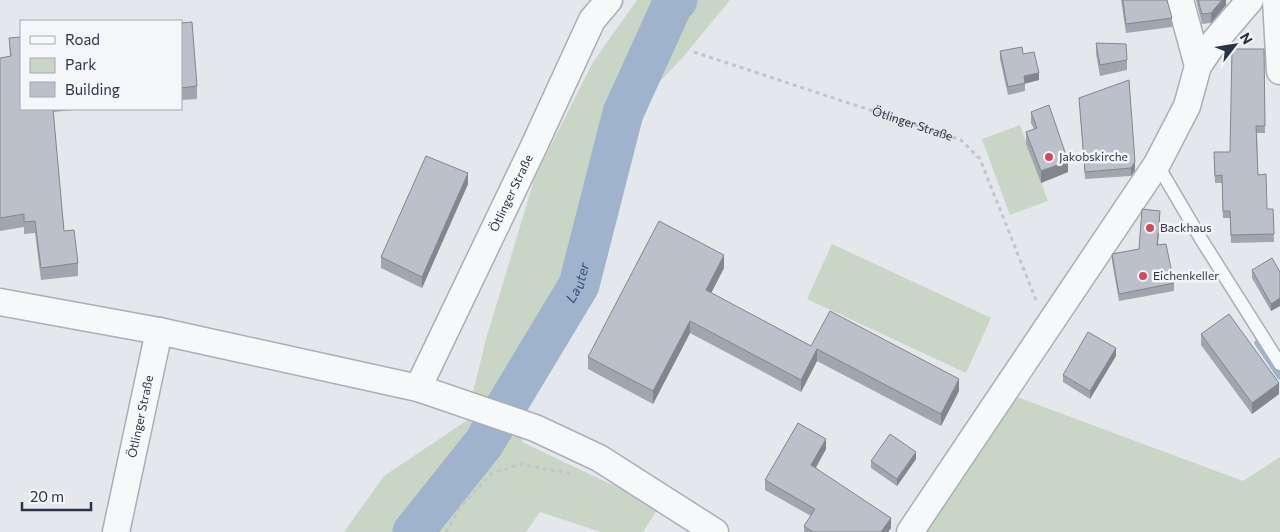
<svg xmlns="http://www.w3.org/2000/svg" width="1280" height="532" viewBox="0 0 1280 532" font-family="Commissioner,sans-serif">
<rect width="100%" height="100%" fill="#e4e7ec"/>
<!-- green -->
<path fill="#c9d6c5" d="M637 0H730L684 56 650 92 610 239 581 303 525 405 522 442 659 507 643 532H601L540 512 526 532H344L384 476 466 421 486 339 535 177 593 62Z
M1020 125 1048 201 1010 215 982 139Z
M832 244 991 318 966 373 807 299Z
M1017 397 1243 481 1280 457V532H921Z"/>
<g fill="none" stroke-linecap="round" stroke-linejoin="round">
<!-- stream -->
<path stroke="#9fb4cc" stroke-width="7" d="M1258 343 1280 376"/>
<!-- river -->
<path stroke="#9fb4cc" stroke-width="41" id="s1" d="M413 532 484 443 579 285 623 113 673 3 677 0"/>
<!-- lane casing -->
<g stroke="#a9aeb7" stroke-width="15">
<path id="lane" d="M1157 164 1201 239 1280 364"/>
</g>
<!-- street casing -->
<g stroke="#a9aeb7" stroke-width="29">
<g id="street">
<path d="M1180 0 1198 66"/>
<path d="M1276 0 1280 71"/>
<path d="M0 302 159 331 418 388 535 428 599 458 715 532"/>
<path id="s3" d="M418 388 534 146 592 20 609 0"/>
<path id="s4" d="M116 532 159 331"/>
<path d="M910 532 1157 164 1187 106 1198 66 1215 41 1250 0"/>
</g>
</g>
<!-- path -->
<g stroke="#c2c5cb" stroke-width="3" stroke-dasharray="4 4" stroke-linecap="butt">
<path id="s2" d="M694 52 961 140 980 159 1036 300"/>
<path d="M446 532 462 505 492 473 520 464 572 474"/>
</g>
<!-- lane -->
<use href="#lane" stroke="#f7f8fa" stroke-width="12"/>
<!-- street -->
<use href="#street" stroke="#f7f8fa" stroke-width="26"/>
</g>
<!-- wall -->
<path fill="#a1a5ae" d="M1121 0H1167L1172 18V27L1126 33Z
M1196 0H1226V5L1211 23 1202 24Z
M181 23 197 86V99L181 100Z
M9 38 21 109H85L53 112 64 231 78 263V276L41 280 35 233 24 234V227L0 231V58L10 57Z
M1096 43 1127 60V70L1100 76 1096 54Z
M1264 49 1265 133H1257L1258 175 1267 209H1273L1274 242 1231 243 1230 218H1223L1222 183H1215L1214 152H1230Z
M1000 51 1023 54 1039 80 1025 83V91L1008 95 1000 59Z
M1079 98 1135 170 1131 176 1085 179Z
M1031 112 1068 172 1041 183 1026 144V132L1034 129 1031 123Z
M468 184 422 288 381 268V257Z
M1160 218 1158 245 1174 283V291L1119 301 1112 261V254L1139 249Z
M724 268 711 293 811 346 959 391 941 426 817 361 801 392 690 333 653 404 588 369V357Z
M1252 270 1280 272V306L1271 311 1252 278Z
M1201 334 1279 394 1252 414 1201 345Z
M1116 356 1090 399 1063 382V375Z
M826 449 816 468 891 528 888 532H804V526L811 516 765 490V480Z
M916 459 897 486 871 468V461Z"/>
<!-- shaded-wall -->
<path fill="#83868d" d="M1222 0H1226V5L1211 23V13Z
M1039 73V80L1024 84V76Z
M1068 161V172L1041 183V171Z
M1135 162V170L1131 176V168Z
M468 173V184L422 288V277Z
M1160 211V218L1157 253V245Z
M724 255V268L706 303V290Z
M1280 298V306L1271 311V304Z
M690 321V333L653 404V391Z
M1116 348V356L1090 399V391Z
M817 349V361L801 392V380Z
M959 379V391L941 426V414Z
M1279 383V394L1252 414V403Z
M826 439V449L811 475V465Z
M916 452V459L897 486V479Z
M891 518V528L888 532H881Z"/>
<!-- building -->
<path fill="#bbc0ca" stroke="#83868d" d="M1123 0H1167L1172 18 1126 24Z
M1198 0H1222L1211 13 1202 14Z
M192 22 197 86 181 88V23Z
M21 37V109H53L64 231 74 230 78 263 41 268 35 221 24 222V214L0 218V58L11 56 9 38Z
M1096 43 1126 44 1127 60 1100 65Z
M1022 47 1023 54 1034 52 1039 73 1024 76 1025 83 1008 87 1000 51Z
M1232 49H1264L1265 126H1256L1258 175 1266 174 1267 209H1273L1274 234 1231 235 1230 211H1223L1222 175 1215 176 1214 152H1230Z
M1129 80 1135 162 1131 168 1085 172 1079 98Z
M1049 105 1068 161 1041 171 1026 132 1037 128 1031 112Z
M426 156 468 173 422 277 381 257Z
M1142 209 1160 211 1157 245 1166 244 1174 283 1119 294 1112 254 1139 249Z
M659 221 724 255 706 290 811 346 830 311 959 379 941 414 817 349 801 380 690 321 653 391 588 357Z
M1272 258 1280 272V298L1271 304 1252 270Z
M1229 314 1279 383 1252 403 1201 334Z
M1088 332 1116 348 1090 391 1063 375Z
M798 423 826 439 811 465 891 518 881 532H813L804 526 815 509 765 480Z
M890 434 916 452 897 479 871 461Z"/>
<!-- markers -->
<g fill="#d1495b" stroke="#f4f6f9" stroke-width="2">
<circle cx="1049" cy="157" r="5"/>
<circle cx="1150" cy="228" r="5"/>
<circle cx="1143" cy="276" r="5"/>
</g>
<g text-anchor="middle" stroke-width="5" stroke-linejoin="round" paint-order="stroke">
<!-- street labels -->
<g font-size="12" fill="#2b3445" stroke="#f4f6f9">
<text dy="4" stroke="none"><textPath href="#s2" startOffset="230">Ötlinger Straße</textPath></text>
<text dy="4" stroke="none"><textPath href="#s3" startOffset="216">Ötlinger Straße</textPath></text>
<text dy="4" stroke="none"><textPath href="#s4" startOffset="118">Ötlinger Straße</textPath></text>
</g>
<!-- poi labels -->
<g font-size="12" fill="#2b3445" stroke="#f4f6f9" text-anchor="start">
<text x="1059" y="161">Jakobskirche</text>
<text x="1160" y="232">Backhaus</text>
<text x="1153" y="280">Eichenkeller</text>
</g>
<!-- water labels -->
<g font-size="14" font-style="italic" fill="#34527a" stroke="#f4f6f9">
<text dy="5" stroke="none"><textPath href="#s1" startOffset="300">Lauter</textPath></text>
</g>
</g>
<!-- legend -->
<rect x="20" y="20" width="162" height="90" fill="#f4f6f9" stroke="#a4a8b1"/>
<rect x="30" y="36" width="25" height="8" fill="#f7f8fa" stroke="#a4a8b1"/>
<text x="65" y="45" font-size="15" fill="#2b3445">Road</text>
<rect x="30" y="58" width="25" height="15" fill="#c9d6c5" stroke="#a4a8b1"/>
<text x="65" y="70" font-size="15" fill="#2b3445">Park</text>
<rect x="30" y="82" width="25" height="15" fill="#bbc0ca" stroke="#a4a8b1"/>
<text x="65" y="95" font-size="15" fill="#2b3445">Building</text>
<!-- north arrow -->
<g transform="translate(1235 45) rotate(59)" stroke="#f4f6f9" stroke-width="4" paint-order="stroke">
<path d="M0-4L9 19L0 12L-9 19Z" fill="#2b3445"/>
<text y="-8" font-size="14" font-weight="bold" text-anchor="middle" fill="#2b3445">N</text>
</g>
<!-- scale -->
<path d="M22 502v8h69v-8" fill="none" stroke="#2b3445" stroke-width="2.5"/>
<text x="30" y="502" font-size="15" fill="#2b3445" stroke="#f4f6f9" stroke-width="4" paint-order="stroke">20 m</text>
</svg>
